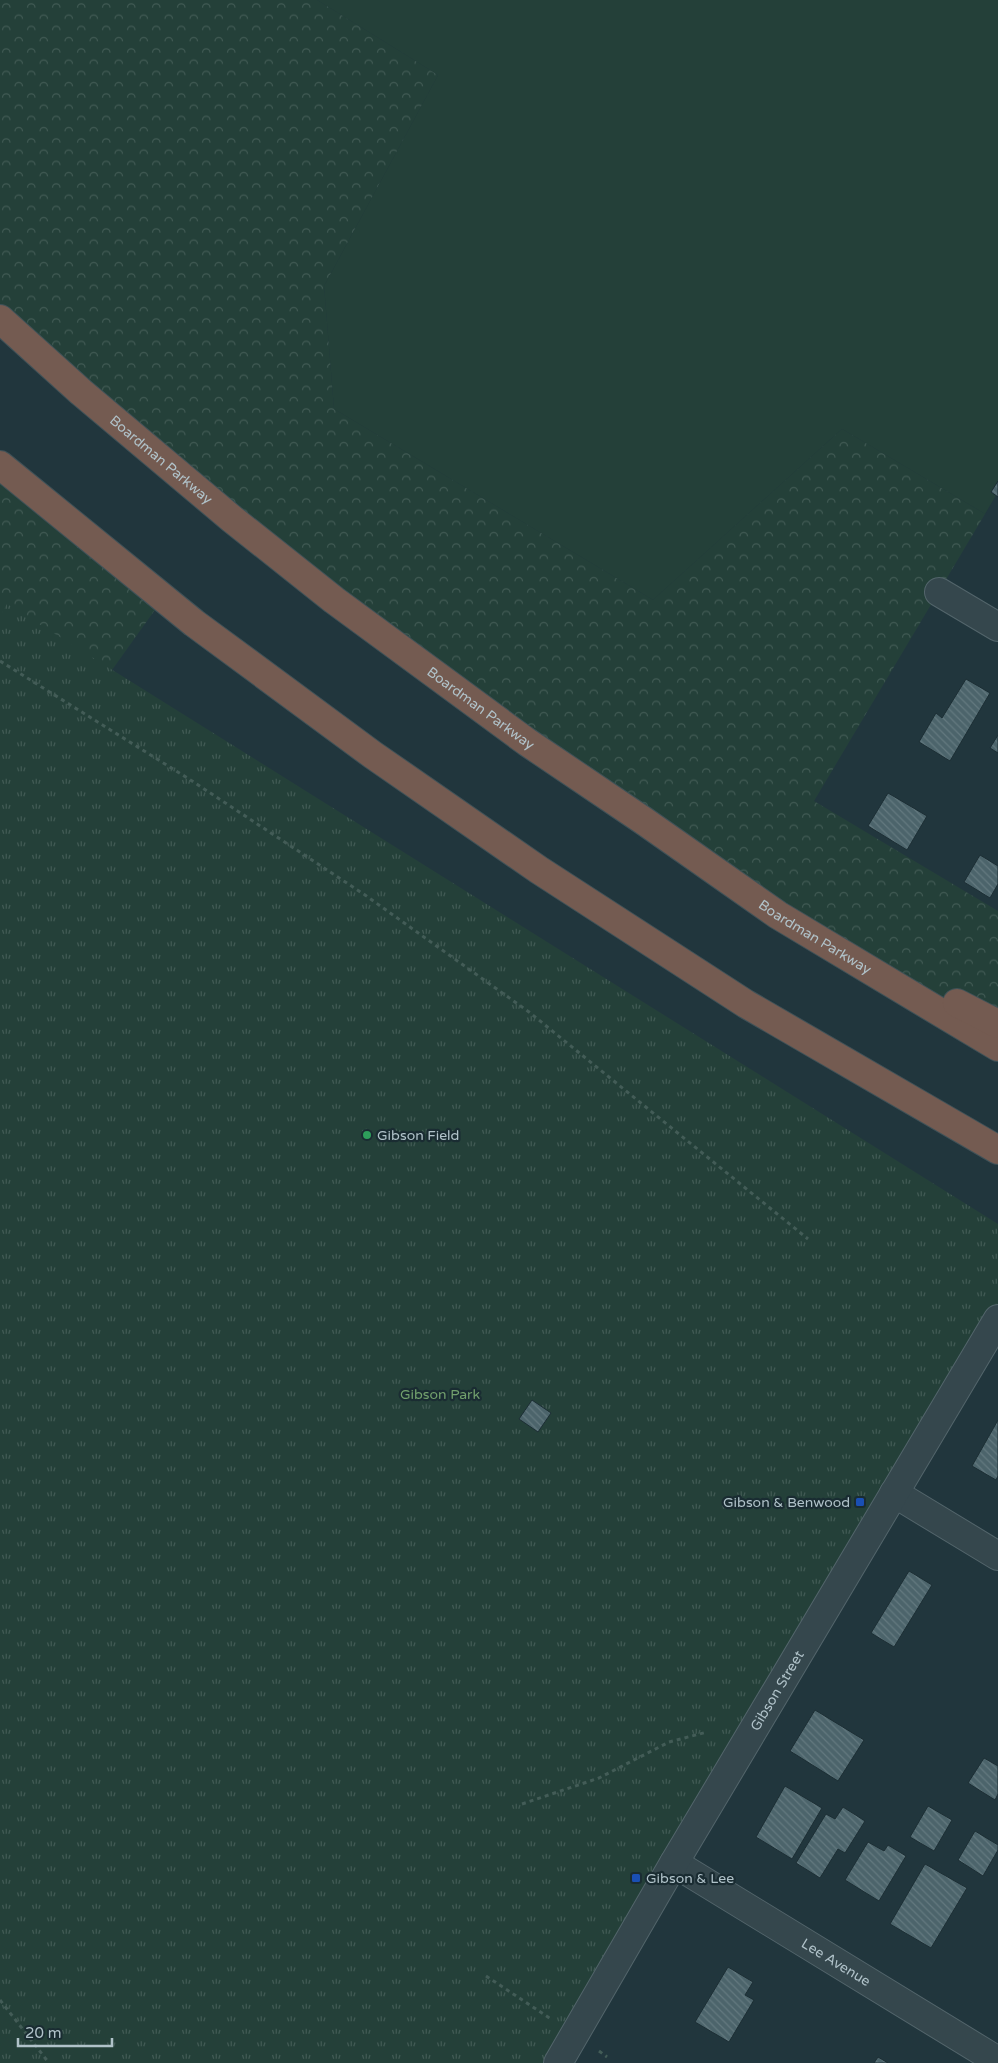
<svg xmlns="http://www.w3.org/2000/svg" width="998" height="2063" viewBox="0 0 998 2063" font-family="'Varela Round',sans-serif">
<defs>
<pattern id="forest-crowns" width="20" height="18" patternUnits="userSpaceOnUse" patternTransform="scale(1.25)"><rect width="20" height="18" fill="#244039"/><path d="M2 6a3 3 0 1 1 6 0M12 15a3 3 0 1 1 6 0" fill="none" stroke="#415a54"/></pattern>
<pattern id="park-tufts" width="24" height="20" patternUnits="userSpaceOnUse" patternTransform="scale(1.25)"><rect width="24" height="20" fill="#244039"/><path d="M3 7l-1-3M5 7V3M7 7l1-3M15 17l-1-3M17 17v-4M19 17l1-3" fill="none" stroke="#415a54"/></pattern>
<pattern id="building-back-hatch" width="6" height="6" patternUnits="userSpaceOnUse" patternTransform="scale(1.25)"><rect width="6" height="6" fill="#4c646b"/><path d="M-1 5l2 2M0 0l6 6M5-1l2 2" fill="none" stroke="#63797f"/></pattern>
</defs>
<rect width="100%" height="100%" fill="#21363d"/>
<!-- green -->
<path fill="#244039" d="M317 0H998V492L985 514 842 429 653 600 334 409 324 286 438 75Z"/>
<!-- forest -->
<path fill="url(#forest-crowns)" d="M0 0H317L438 75 324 286 334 409 653 600 842 429 985 514 814 801 998 911V1024L778 915 527 742 0 319Z
M0 467 162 600 112 670 77 710 0 706Z"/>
<!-- park -->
<path fill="url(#park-tufts)" d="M7 604 998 1224V1319L558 2063H0V616Z"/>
<!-- building -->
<path fill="url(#building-back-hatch)" stroke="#1c2e34" d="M998 481V497L991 492Z
M966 679 990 693 950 761 919 742 936 713 942 718Z
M998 735V753L990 748Z
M888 793 927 816 907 850 868 826Z
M980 855 998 866V884L990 898 964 882Z
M532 1400 551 1413 538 1432 519 1419Z
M998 1420V1476L996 1480 972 1466Z
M909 1571 932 1585 894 1647 871 1633Z
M815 1710 864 1740 838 1781 790 1751Z
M984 1758 998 1766V1794L995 1800 968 1783Z
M785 1786 822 1808 792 1859 756 1837Z
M928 1806 952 1820 934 1851 910 1837Z
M843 1807 865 1821 845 1853 838 1849 820 1878 796 1863 826 1814 835 1819Z
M975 1831 998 1845V1850L983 1876 958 1860Z
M868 1842 884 1851 888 1845 906 1856 879 1901 845 1880Z
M925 1864 967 1888 931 1948 890 1924Z
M728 1967 753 1982 745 1995 754 2000 729 2042 695 2022Z
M878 2057 888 2063H874Z"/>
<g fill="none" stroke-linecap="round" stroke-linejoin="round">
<!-- minor casing -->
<g stroke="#53656b" stroke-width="30">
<g id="minor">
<path d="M939 592 998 627"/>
<path d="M894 1493 998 1556"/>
<path id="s1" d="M674 1863 998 2061"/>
</g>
</g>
<!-- tertiary casing -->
<g stroke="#53656b" stroke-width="30">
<g id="tertiary">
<path id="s2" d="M558 2063 674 1863 998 1319"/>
</g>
</g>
<!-- motorway casing -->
<g stroke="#405258" stroke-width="30">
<g id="motorway">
<path id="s3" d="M0 319 81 392 232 519 334 600 527 742 644 821 778 915 998 1047"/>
<path d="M0 465 194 623 373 755 539 870 746 1004 998 1150"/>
<path d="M957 1003 998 1024"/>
</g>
</g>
<!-- path -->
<path stroke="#435c57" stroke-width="3" stroke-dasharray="4 4" stroke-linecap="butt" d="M0 661 189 779 365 895 529 1012 808 1239
M522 1804 599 1778 669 1742 707 1732
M486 1976 551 2019
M0 2000 49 2063
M599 2051 607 2057"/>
<!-- minor -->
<use href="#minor" stroke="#35474d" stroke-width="28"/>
<!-- tertiary -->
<use href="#tertiary" stroke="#35474d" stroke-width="28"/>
<!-- motorway -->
<use href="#motorway" stroke="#745b51" stroke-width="28"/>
</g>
<!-- markers -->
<circle fill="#2e9e5b" stroke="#1a2c32" stroke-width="2" cx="367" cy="1135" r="5"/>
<g fill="#1a4fb4" stroke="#1a2c32" stroke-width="2">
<rect x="855" y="1497" width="10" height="10" rx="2.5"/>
<rect x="631" y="1873" width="10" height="10" rx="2.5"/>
</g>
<g text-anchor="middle" stroke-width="4.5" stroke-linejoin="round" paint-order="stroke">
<!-- street labels -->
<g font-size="14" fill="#b0c2c9" stroke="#1a2c32">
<text dy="5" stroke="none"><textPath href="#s3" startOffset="214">Boardman Parkway</textPath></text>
<text dy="5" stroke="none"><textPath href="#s3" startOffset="619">Boardman Parkway</textPath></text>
<text dy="5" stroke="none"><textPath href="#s3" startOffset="1024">Boardman Parkway</textPath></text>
<text dy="5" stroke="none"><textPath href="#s2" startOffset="432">Gibson Street</textPath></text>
<text dy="5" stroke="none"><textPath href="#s1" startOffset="190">Lee Avenue</textPath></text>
</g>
<!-- poi labels -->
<g font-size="14" fill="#b0c2c9" stroke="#1a2c32" text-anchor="start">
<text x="377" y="1140">Gibson Field</text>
<text x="850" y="1507" text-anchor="end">Gibson &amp; Benwood</text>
<text x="646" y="1883">Gibson &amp; Lee</text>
</g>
<!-- park labels -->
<g font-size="14" fill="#72a06d" stroke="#1a2c32">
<text x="440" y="1399">Gibson Park</text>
</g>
</g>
<!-- scale -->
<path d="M18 2038v8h94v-8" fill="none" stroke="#b0c2c9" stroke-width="2.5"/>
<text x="25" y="2038" font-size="15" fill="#b0c2c9" stroke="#1a2c32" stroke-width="4" paint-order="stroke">20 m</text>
</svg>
